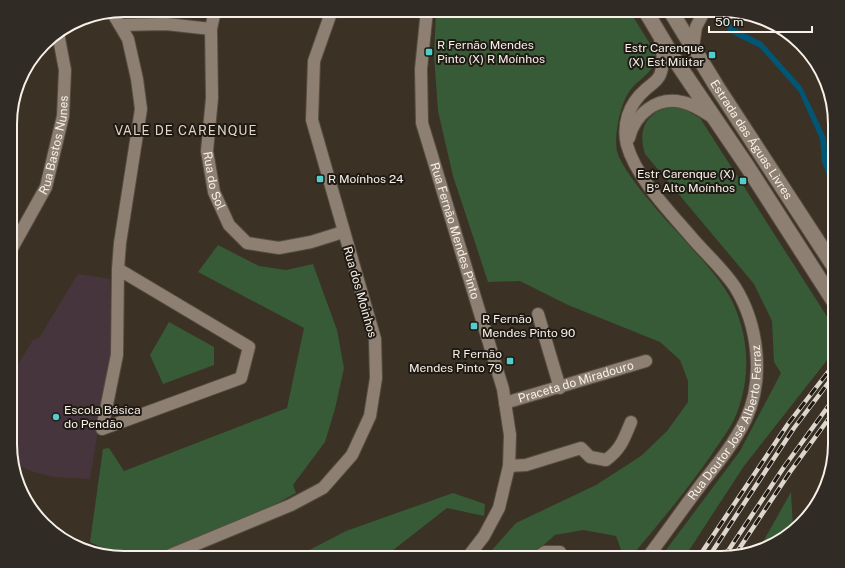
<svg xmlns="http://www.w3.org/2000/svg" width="845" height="568" viewBox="0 0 845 568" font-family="'Public Sans',sans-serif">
<rect width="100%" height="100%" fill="#3c3125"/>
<!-- education -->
<path fill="#47353e" d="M78 274 110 279 111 351 90 479 54 477 34 472 12 463 11 459V376L33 340 39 338Z"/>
<!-- green -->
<path fill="#365b36" d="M436 10H629L655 52C658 72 638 78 629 92 620 105 614 136 617 151 622 172 664 218 680 235 698 256 720 277 732 301 748 334 751 372 739 407 734 424 722 439 712 454 687 490 659 524 630 558H624L616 536 583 530 555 535 529 558H485L516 523 596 485 641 456 667 431 688 402V381L680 360 660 342 568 305 520 281 488 282 453 176 438 111 434 55Z
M673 106 684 109 700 118 835 329V350L744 466 684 558H660L740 451 781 373 774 362 772 321 754 284 645 154C637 128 647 112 673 106Z
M218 245 259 266 286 270 313 264 337 330 344 368 335 409 325 442 293 485 296 493 263 511 159 558H125L90 542 103 449 109 448 124 471 287 408 304 328 198 272Z
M169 322 214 347V365L163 384 150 355Z
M791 492 793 529 772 546 759 549Z
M453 493 485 504 484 516 447 508 383 558H294L346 531Z"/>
<!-- water -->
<path fill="#005674" d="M714 10H721L734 28 762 42 802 87 826 138 828 161 835 179V196L822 162 820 139 799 92 760 48 730 33Z"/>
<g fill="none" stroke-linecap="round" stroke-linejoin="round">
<!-- minor casing -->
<g stroke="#564d42" stroke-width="14">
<g id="minor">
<path id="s1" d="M215 10 211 29 212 98 207 151 214 192 229 225 247 243 279 248 311 242 343 232"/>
<path id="s2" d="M427 10 421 69 422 123 503 389 510 435 509 466 499 508 484 536 467 558"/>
<path d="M112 12 128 39 137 79 141 109 120 243 118 269 117 355 102 429 241 378 249 347 118 269"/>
<path d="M120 25 166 24 211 29"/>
<path d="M693 47 696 27 705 10"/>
<path d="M629 138C635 114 657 96 682 102 693 104 703 111 712 117"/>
<path id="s3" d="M11 250 46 187 63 116 65 70 58 33"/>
<path d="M538 314 560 388"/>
<path id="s4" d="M505 403 646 361"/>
<path d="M509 466 526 465 581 448 590 457 606 460C621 449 624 439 631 422"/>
<path d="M163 558 291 505 323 488 352 455 370 416 376 378 375 339 312 120 314 61 332 10"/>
<path d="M536 558 545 552H560"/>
<path id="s5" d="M647 558C666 533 684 507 703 482 719 462 735 442 746 419 765 378 758 324 735 287 723 269 707 255 693 239 671 213 636 178 627 145 622 124 629 104 645 90 650 85 657 82 660 75 665 63 662 51 660 39"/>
</g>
</g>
<!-- tertiary casing -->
<g stroke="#564d42" stroke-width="17">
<g id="tertiary">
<path d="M645 10 673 57 747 166 835 303"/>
<path id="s6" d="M670 10 717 87 835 268"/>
</g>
</g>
<!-- minor -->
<use href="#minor" stroke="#8d7f71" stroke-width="12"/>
<!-- tertiary -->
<use href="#tertiary" stroke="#8d7f71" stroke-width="15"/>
<!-- rail casing -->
<g stroke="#ddd6cd" stroke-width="4.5">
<path id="rail" d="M735 555 790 472 835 410
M724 557 784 467 835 397
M698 558 788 424 835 363
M708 558 794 428 835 374"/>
</g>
<!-- rail -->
<use href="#rail" stroke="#1f1a14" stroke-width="3" stroke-dasharray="9" stroke-linecap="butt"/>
</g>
<!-- markers -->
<g fill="#53cdc9" stroke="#1f1a14" stroke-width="1.5">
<rect x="425" y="48" width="8" height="8" rx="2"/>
<rect x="708" y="51" width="8" height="8" rx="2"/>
<rect x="316" y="175" width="8" height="8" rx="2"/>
<rect x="739" y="177" width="8" height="8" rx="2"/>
<rect x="470" y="322" width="8" height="8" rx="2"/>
<rect x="506" y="357" width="8" height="8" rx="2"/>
<circle cx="56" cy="417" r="4"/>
</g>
<g text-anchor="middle" stroke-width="4" stroke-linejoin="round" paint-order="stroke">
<!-- poi labels -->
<g font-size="12" fill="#f7f0e8" stroke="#1f1a14" text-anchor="start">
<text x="437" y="49">R Fernão Mendes<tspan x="437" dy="14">Pinto (X) R Moínhos</tspan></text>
<text x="704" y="52" text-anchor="end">Estr Carenque<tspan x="704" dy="14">(X) Est Militar</tspan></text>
<text x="735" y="178" text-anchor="end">Estr Carenque (X)<tspan x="735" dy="14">Bº Alto Moínhos</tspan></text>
<text x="328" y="183">R Moínhos 24</text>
<text x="482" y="323">R Fernão<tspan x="482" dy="14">Mendes Pinto 90</tspan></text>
<text x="502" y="358" text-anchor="end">R Fernão<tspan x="502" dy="14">Mendes Pinto 79</tspan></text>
<text x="64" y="414">Escola Básica<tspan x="64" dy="14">do Pendão</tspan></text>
</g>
<!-- street labels -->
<g font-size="12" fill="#f7f0e8" stroke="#1f1a14">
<text dy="4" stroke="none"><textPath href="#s6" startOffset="153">Estrada das Águas Livres</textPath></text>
<text dy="4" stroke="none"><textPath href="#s3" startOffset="115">Rua Bastos Nunes</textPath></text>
<text dy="4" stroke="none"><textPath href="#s1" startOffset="172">Rua do Sol</textPath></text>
<text dy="4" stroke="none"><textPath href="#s2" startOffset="226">Rua Fernão Mendes Pinto</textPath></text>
<text transform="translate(360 292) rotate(74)" y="4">Rua dos Moinhos</text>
<text dy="4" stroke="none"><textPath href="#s4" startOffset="74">Praceta do Miradouro</textPath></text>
<text dy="4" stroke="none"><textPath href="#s5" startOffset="160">Rua Doutor José Alberto Ferraz</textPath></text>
</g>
<!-- neighbourhood labels -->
<g font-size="13" letter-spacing="1" fill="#e2d3c4" stroke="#1f1a14">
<text x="186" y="135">VALE DE CARENQUE</text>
</g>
</g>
<!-- crop -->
<path d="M0 0H845V568H0ZM124 17H721A107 107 0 0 1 828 124V444A107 107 0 0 1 721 551H124A107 107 0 0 1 17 444V124A107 107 0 0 1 124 17Z" fill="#302b25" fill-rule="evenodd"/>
<path fill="none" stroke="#f7f0e8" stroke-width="2" d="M124 17H721A107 107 0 0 1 828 124V444A107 107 0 0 1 721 551H124A107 107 0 0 1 17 444V124A107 107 0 0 1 124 17Z"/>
<!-- scale -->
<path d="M709 26v6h103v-6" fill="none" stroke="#f7f0e8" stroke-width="2"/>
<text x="715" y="26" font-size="12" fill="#f7f0e8" stroke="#1f1a14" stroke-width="3" paint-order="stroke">50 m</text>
</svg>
